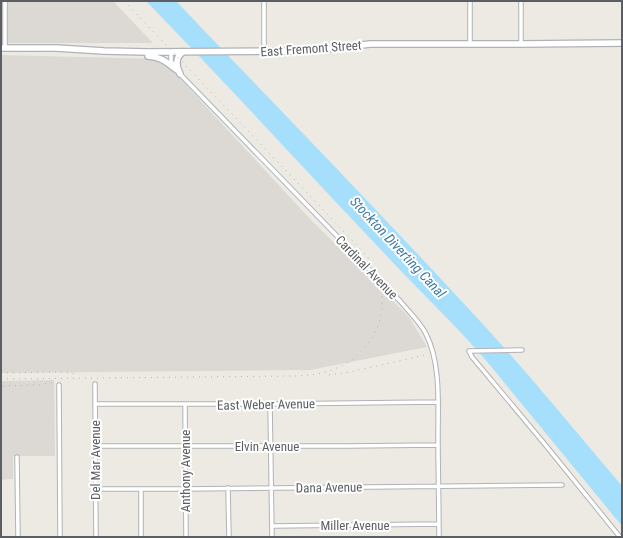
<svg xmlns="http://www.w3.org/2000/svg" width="623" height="538" viewBox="0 0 623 538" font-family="'Roboto Condensed',sans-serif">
<rect width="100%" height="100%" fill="#edeae3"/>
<!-- industrial -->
<path fill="#dcd9d5" d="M1 1H113L153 43H1Z
M1 55 162 59 311 220 409 317 427 347 310 370 1 373Z
M54 380 55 456H13V479L1 480V381Z"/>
<!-- water -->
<path fill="#a5dffb" d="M146 1H176C273 103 371 203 466 306 521 364 571 426 622 486V526L489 364C456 325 419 291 385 254 305 170 227 84 146 1Z"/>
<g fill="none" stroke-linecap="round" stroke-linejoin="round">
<!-- minor casing -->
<g stroke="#b0b4b7" stroke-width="5.5">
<path id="minor" d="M5 1V47
M264 1V51
M470 1V44
M521 1V44
M171 52V61L174 66
M179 73 400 301C409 312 420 322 426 334 441 363 438 405 438 436 438 470 439 503 439 537
M522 350 469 351 472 357 543 442 620 537
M95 384 96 537
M59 385 60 537
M95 404H270L438 402
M185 404 186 537
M270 404 272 537
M95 446H348L438 445
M17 457 18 537
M228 488 229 537
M95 489H182L562 485
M141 489V537
M272 526 439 524"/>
</g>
<!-- secondary casing -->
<g stroke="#afb3b7" stroke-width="8">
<path id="secondary" d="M1 48H56L104 51 147 52 296 51 327 49 370 44H521L622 43
M148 56C162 57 166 62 177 70
M180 74C176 66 175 57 183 52"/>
</g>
<!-- minor -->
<use href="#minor" stroke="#fff" stroke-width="3.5"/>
<!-- secondary -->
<use href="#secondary" stroke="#fff" stroke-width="5.5"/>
<!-- rail -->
<path stroke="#b1b2b3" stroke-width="1" stroke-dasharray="1 5" stroke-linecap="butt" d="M124 1 274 158 366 255C396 293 383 347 339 367 324 374 307 376 291 376
M1 373 65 372 77 374
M329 375 350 372 425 355
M1 379 295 376
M3 386 39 385 55 382"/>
</g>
<g text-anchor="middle" stroke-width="4" stroke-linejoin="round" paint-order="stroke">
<!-- street labels -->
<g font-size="13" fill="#5b5f63" stroke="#fff">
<text transform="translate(311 48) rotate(-4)" y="5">East Fremont Street</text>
<text transform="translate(367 267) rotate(46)" y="5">Cardinal Avenue</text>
<text transform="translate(266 404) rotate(-1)" y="5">East Weber Avenue</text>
<text x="267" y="451">Elvin Avenue</text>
<text transform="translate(95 460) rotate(-90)" y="5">Del Mar Avenue</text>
<text transform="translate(185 471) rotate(-90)" y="5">Anthony Avenue</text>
<text transform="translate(329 487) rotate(-1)" y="5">Dana Avenue</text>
<text x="355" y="530">Miller Avenue</text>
</g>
<!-- water labels -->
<g font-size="14" font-style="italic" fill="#417ba3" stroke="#fff">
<text transform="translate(398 247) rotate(47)" y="5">Stockton Diverting Canal</text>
</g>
</g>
<!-- border -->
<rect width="623" height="538" fill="none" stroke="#5b5f63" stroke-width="4"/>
</svg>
